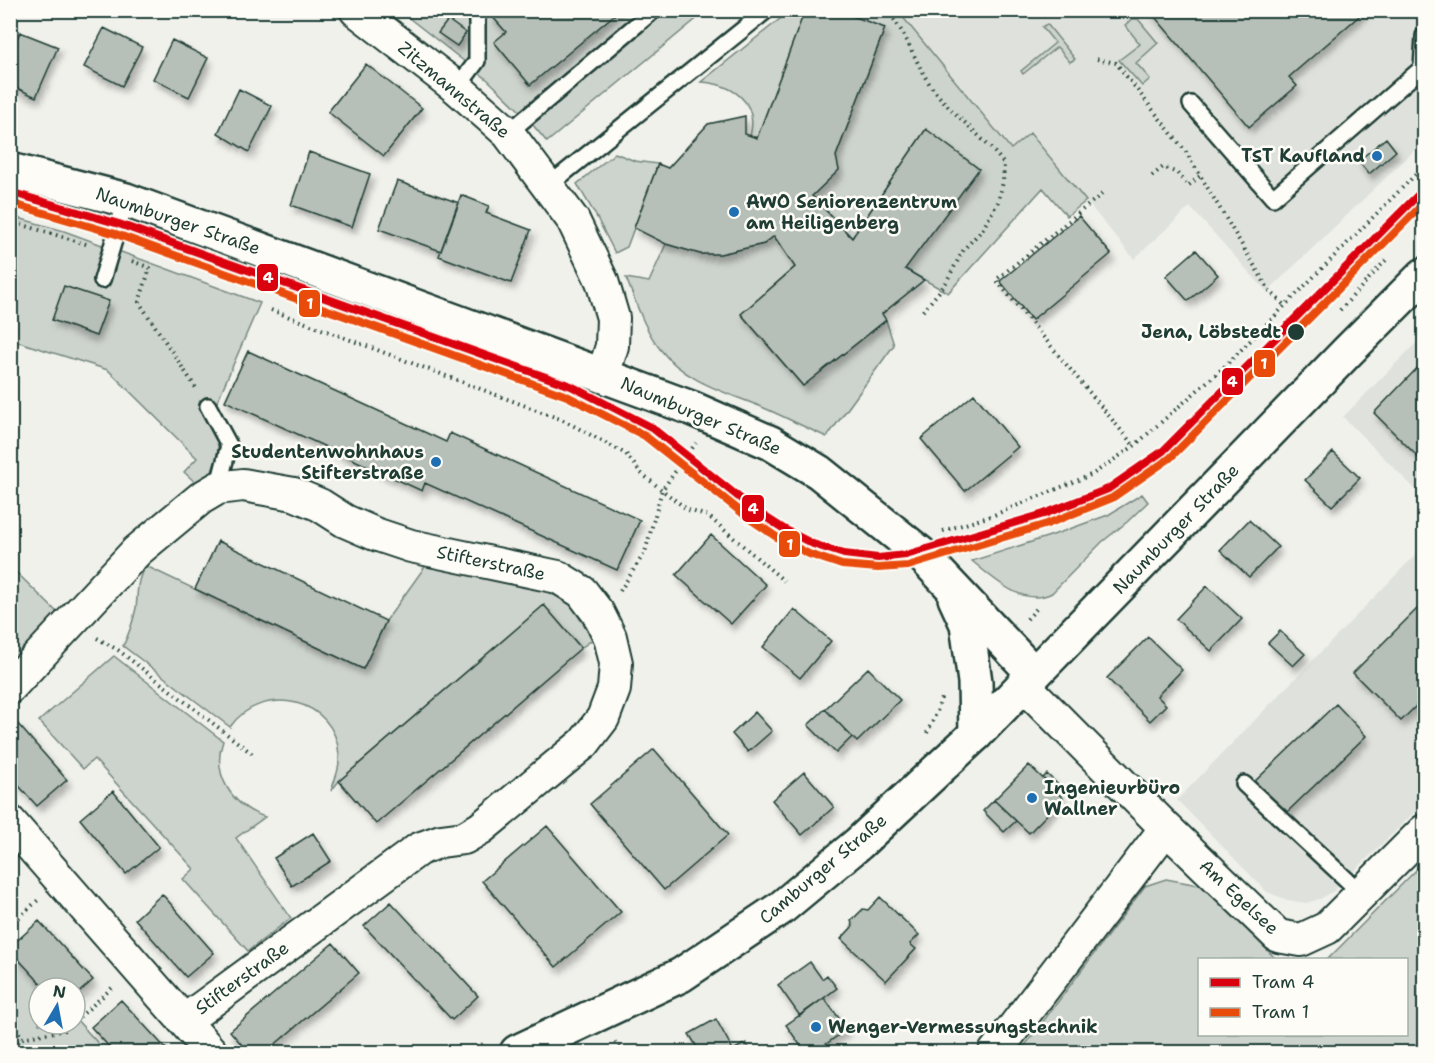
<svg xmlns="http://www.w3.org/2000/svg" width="1435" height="1063" viewBox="0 0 1435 1063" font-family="'Shantell Sans',sans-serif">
<defs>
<filter id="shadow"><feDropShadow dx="3.5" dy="6" stdDeviation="3" flood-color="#0004"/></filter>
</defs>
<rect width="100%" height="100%" fill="#f0f1eb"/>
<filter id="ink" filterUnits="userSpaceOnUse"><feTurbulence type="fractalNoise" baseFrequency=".0167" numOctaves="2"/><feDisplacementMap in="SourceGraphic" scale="12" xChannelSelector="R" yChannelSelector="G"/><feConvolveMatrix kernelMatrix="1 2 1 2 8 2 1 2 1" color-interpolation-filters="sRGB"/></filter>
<g filter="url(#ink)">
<!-- built -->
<path fill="#dfe2dc" d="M897 11H1424V141L1267 292 1190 207 1134 259 1087 202 1067 216Z
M1424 335V498L1343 417Z
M1424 546V803L1334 891 1320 899 1306 903 1287 900 1267 892 1177 800Z"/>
<!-- green -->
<path fill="#cdd3cd" stroke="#768880" stroke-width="1.5" d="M897 10 1011 149 1030 133 1086 201 1067 216 1043 188 948 293 905 269 926 129 852 238 812 196 836 156 885 28 836 11Z
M400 11H644L521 112 488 80Z
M662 11H706L547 142 532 124Z
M790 11H805L757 138 750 136C759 101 732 84 701 82Z
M1132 19H1138L1158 43 1136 63 1150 79 1142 86 1119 60 1140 44 1125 25Z
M1047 24 1075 59 1070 62 1057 47 1023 74 1021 71 1055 43 1042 27Z
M615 153 635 161 658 164 627 247 615 253 595 214 577 184Z
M11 216 64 231 260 303 216 404 208 406C218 441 224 446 208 481L198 485 184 472 197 458 108 370 19 342 11 351Z
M774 236 795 267 741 314 803 386 886 320 894 345 827 437C806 428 785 417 764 408 728 393 685 382 660 349 644 329 636 302 626 278L649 282 666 244 700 254H720L764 244Z
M1142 494 1148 502 1127 522 1102 542 1052 593C1023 608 993 578 972 561L1053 535 1108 515Z
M426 565 527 585 568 600 593 639 581 648 544 606 339 781 331 791C335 779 340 768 339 755 336 698 262 682 230 727L123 646C129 634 133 622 136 608 138 593 136 579 146 566L363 669 386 621Z
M10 566 66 621 10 677Z
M114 656 223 741C211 775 233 807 265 817L236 838 291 918 248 951 183 879 194 869 94 759 83 769 39 721Z
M1424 862V1052H1020L1145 886 1166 879 1204 886 1276 959 1200 960V1034H1406V960L1328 959Z
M10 946 48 988H39V1024H75V1018L106 1052H11Z"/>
<!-- building -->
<path fill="#b6bfb8" stroke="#1f3d34" stroke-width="1.5" filter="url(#shadow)" d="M496 10H620L530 85 494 42 506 32 491 15Z
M805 10H836L885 28 836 156 839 170 812 196 852 238 926 129 979 169 905 269 924 280 882 314 886 320 803 386 741 314 795 267 774 236 764 244 720 254H700L666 244 634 228 658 164 668 168 708 124 745 116V134L757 138Z
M1149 10H1366L1289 77 1297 86 1249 127Z
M448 20 466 33 457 46 438 33Z
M104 28 142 47 122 86 84 67Z
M20 32 58 47 36 97 10 85V55Z
M172 40 208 58 189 97 153 79Z
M366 64 422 108 384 156 328 112Z
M239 89 272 106 249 152 218 133Z
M1386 138 1396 151 1369 174 1358 161Z
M309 152 370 174 352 227 291 205Z
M397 181 459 203 441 251 379 229Z
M461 195 489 206 486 213 531 230 511 283 439 256Z
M1079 216 1111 254 1032 320 1000 281Z
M1196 250 1218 275 1188 301 1166 276Z
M64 286 109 301 96 336 52 320Z
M248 351 446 442 450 433 640 520 617 570 425 483 422 491 225 401Z
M1424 361V463L1374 413Z
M974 394 1018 447 965 491 921 439Z
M1333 452 1360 478 1332 506 1305 480Z
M1249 520 1278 547 1249 577 1220 550Z
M711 535 766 585 731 624 676 575Z
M218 541 386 621 363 669 195 589Z
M1207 586 1242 619 1211 651 1176 619Z
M1424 602V698L1401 721 1353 673Z
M544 605 581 648 376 824 339 781Z
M794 609 831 641 800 678 763 647Z
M1280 631 1305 654 1293 666 1268 643Z
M1148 637 1182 670 1157 696 1166 705 1150 721 1107 678Z
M868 668 900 700 857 742 825 709Z
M1336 704 1366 736 1284 815 1253 783Z
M825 709 852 737 836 753 808 725Z
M755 712 772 731 748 752 732 734Z
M17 723 67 780 37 806 10 776V729Z
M654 749 728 835 664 890 590 804Z
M1029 765 1063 798 1029 833 994 800Z
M804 772 834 807 802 835 772 800Z
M1047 774 1060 787 1056 791 1043 778Z
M113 791 159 847 126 874 80 819Z
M994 800 1016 821 1004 832 983 811Z
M547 826 621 912 556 967 482 881Z
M313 833 331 861 292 886 274 858Z
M162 894 214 953 186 977 135 919Z
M880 897 919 935 910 944 916 949 886 981 841 939 853 926 851 921 863 909 868 910Z
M391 902 478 996 452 1020 364 926Z
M39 921 93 980 75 996V988H45L10 950V947Z
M333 943 359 973 266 1052H248L230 1031Z
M810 962 822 979 827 975 837 988 800 1016 778 985Z
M824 998 847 1029 815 1052H805L786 1025Z
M121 1000 169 1052H114L91 1027Z
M716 1019 733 1050 729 1052H700L689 1034Z
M746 1043 751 1052H729L733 1050Z"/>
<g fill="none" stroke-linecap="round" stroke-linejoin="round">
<!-- lane casing -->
<g stroke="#1f3d34" stroke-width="20">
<path id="lane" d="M457 88 477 61V10
M1191 104 1273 198 1422 68 1424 36
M508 133 654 10
M548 186 767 10
M102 280 126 200
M208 406 229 445 218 488
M1244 784 1362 894"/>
</g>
<!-- street casing -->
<g stroke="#1f3d34" stroke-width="36">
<path id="street" d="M356 10 457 88 508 133 573 220 602 281 613 318 612 346 603 375
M1023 684 1166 828 1278 936 1301 940 1327 928 1424 831
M10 687 137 551 201 498 218 488 243 485 294 494 320 505 345 521 375 534 411 546 558 577 582 592 598 613 610 637 616 663 614 689 603 718 584 743 481 828 464 838 441 841 419 849 184 1021
M10 822 211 1052
M995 1052 1166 828"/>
</g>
<!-- secondary casing -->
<g stroke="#1f3d34" stroke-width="38">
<path id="secondary" d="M10 170 126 200 691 408 771 443 819 472 920 553 1034 674
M955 598 967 624 975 682 976 734"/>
</g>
<!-- primary casing -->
<g stroke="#1f3d34" stroke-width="38">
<path id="primary" d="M517 1052 681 975 781 908 858 844 976 734 1348 351 1424 275"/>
</g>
<!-- path -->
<path stroke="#1f3d34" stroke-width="4" stroke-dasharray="1.5 4.5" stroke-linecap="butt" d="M886 10C909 34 916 69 937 94 958 119 984 137 1004 164L1003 182 998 202 982 230 964 249 944 286 922 312
M1097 59 1116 63 1186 152 1269 290 1285 306
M1152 176 1163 167 1177 173 1188 186 1200 176
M1102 194 996 280 1134 446
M10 221 89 245
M132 261 150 268 139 302 196 388
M271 310 563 420 626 454 641 473 662 490 688 510 708 516 784 581
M1340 310 1387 259
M943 531 994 515 1093 474 1134 446 1224 367 1424 166
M620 591 645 552 662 490 696 443
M1027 619 1039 606
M97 638 118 650 254 755
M927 733 937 712 941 698
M10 926 38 900
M10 1017 22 1038
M75 1021 113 987
M615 1042 625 1052
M10 1051 22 1038 65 1030 71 1024
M465 1052 486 1043"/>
<!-- lane -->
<use href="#lane" stroke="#fdfcf7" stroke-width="15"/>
<!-- street -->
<use href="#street" stroke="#fdfcf7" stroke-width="32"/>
<!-- secondary -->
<use href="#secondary" stroke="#fdfcf7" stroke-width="33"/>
<!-- primary -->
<use href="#primary" stroke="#fdfcf7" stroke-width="33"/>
<!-- tram-1 casing -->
<g stroke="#fdfcf7" stroke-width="12">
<path id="tram-1" d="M10 192 119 224 571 386 651 427 756 511 784 529 813 544 844 554 878 558 906 555 1044 514 1108 489 1163 451 1424 189"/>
</g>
<!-- tram-2 casing -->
<g stroke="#fdfcf7" stroke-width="12">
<path id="tram-2" d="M10 203 116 234 567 396 645 436 750 519 778 538 809 554 842 565 878 568 908 566 1047 524 1112 498 1170 458 1424 203"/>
</g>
<!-- tram-1 -->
<use href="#tram-1" stroke="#da020e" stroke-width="8"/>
<!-- tram-2 -->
<use href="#tram-2" stroke="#e94c0a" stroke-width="8"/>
</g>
</g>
<!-- markers -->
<g fill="#1f6fb2" stroke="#fdfcf7" stroke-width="2">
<circle cx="1377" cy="156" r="6"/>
<circle cx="734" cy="212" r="6"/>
<circle cx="436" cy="462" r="6"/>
<circle cx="1032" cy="798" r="6"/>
<circle cx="816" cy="1027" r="6"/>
</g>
<circle fill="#1f3d34" stroke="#fdfcf7" stroke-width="2" cx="1296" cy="332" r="9"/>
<g text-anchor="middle" stroke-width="5" stroke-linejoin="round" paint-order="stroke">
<!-- street labels -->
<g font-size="18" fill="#1f3d34" stroke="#fdfcf7">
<text transform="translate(454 90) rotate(40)" y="6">Zitzmannstraße</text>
<text transform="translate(178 221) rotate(19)" y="6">Naumburger Straße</text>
<text transform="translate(701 416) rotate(23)" y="6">Naumburger Straße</text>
<text transform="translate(1176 529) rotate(-46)" y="6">Naumburger Straße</text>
<text transform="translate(491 563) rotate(12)" y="6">Stifterstraße</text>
<text transform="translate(823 869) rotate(-40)" y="6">Camburger Straße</text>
<text transform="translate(1239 897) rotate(43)" y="6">Am Egelsee</text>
<text transform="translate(242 978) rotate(-36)" y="6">Stifterstraße</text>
</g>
<!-- poi labels -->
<g font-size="18" font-weight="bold" fill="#1f3d34" stroke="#fdfcf7" text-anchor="start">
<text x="1365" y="162" text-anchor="end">TST Kaufland</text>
<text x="746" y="208">AWO Seniorenzentrum<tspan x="746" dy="21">am Heiligenberg</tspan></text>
<text x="424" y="458" text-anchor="end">Studentenwohnhaus<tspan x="424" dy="21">Stifterstraße</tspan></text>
<text x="1044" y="794">Ingenieurbüro<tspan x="1044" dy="21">Wallner</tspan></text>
<text x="828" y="1033">Wenger-Vermessungstechnik</text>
</g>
<!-- stop labels -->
<g font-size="18" font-weight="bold" fill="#1f3d34" stroke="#fdfcf7" text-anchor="end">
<text x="1281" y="338">Jena, Löbstedt</text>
</g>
</g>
<g stroke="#fdfcf7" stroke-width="2">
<rect x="256" y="263" width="23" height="29" rx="6" fill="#da020e"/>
<rect x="298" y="289" width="23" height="29" rx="6" fill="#e94c0a"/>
<rect x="1253" y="349" width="23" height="29" rx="6" fill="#e94c0a"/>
<rect x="1221" y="367" width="23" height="29" rx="6" fill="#da020e"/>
<rect x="741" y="494" width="24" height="29" rx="6" fill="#da020e"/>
<rect x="778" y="530" width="23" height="28" rx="6" fill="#e94c0a"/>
</g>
<g font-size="16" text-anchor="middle" font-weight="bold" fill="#fff">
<text x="268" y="283">4</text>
<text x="310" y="309">1</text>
<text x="1264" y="369">1</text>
<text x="1232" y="387">4</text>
<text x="753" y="514">4</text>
<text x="790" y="550">1</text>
</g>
<!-- margin -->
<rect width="1435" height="1063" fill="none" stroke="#fdfcf7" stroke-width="36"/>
<rect x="18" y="18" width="1399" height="1027" fill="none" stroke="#1f3d34" stroke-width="2" filter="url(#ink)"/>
<!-- legend -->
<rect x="1198" y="958" width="210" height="78" fill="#fdfcf7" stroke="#a4b0a9" stroke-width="1.5"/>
<rect x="1210" y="978" width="30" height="9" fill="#da020e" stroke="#a4b0a9" stroke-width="1.5"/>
<text x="1252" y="988" font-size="18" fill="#1f3d34">Tram 4</text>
<rect x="1210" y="1008" width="30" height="9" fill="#e94c0a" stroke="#a4b0a9" stroke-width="1.5"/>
<text x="1252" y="1018" font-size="18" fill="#1f3d34">Tram 1</text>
<!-- north arrow -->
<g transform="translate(57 1006) rotate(10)"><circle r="28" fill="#fdfcf7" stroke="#a4b0a9" stroke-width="1.5"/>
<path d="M0-4.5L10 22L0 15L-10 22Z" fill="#1f6fb2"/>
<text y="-9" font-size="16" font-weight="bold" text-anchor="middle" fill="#1f3d34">N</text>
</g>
</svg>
